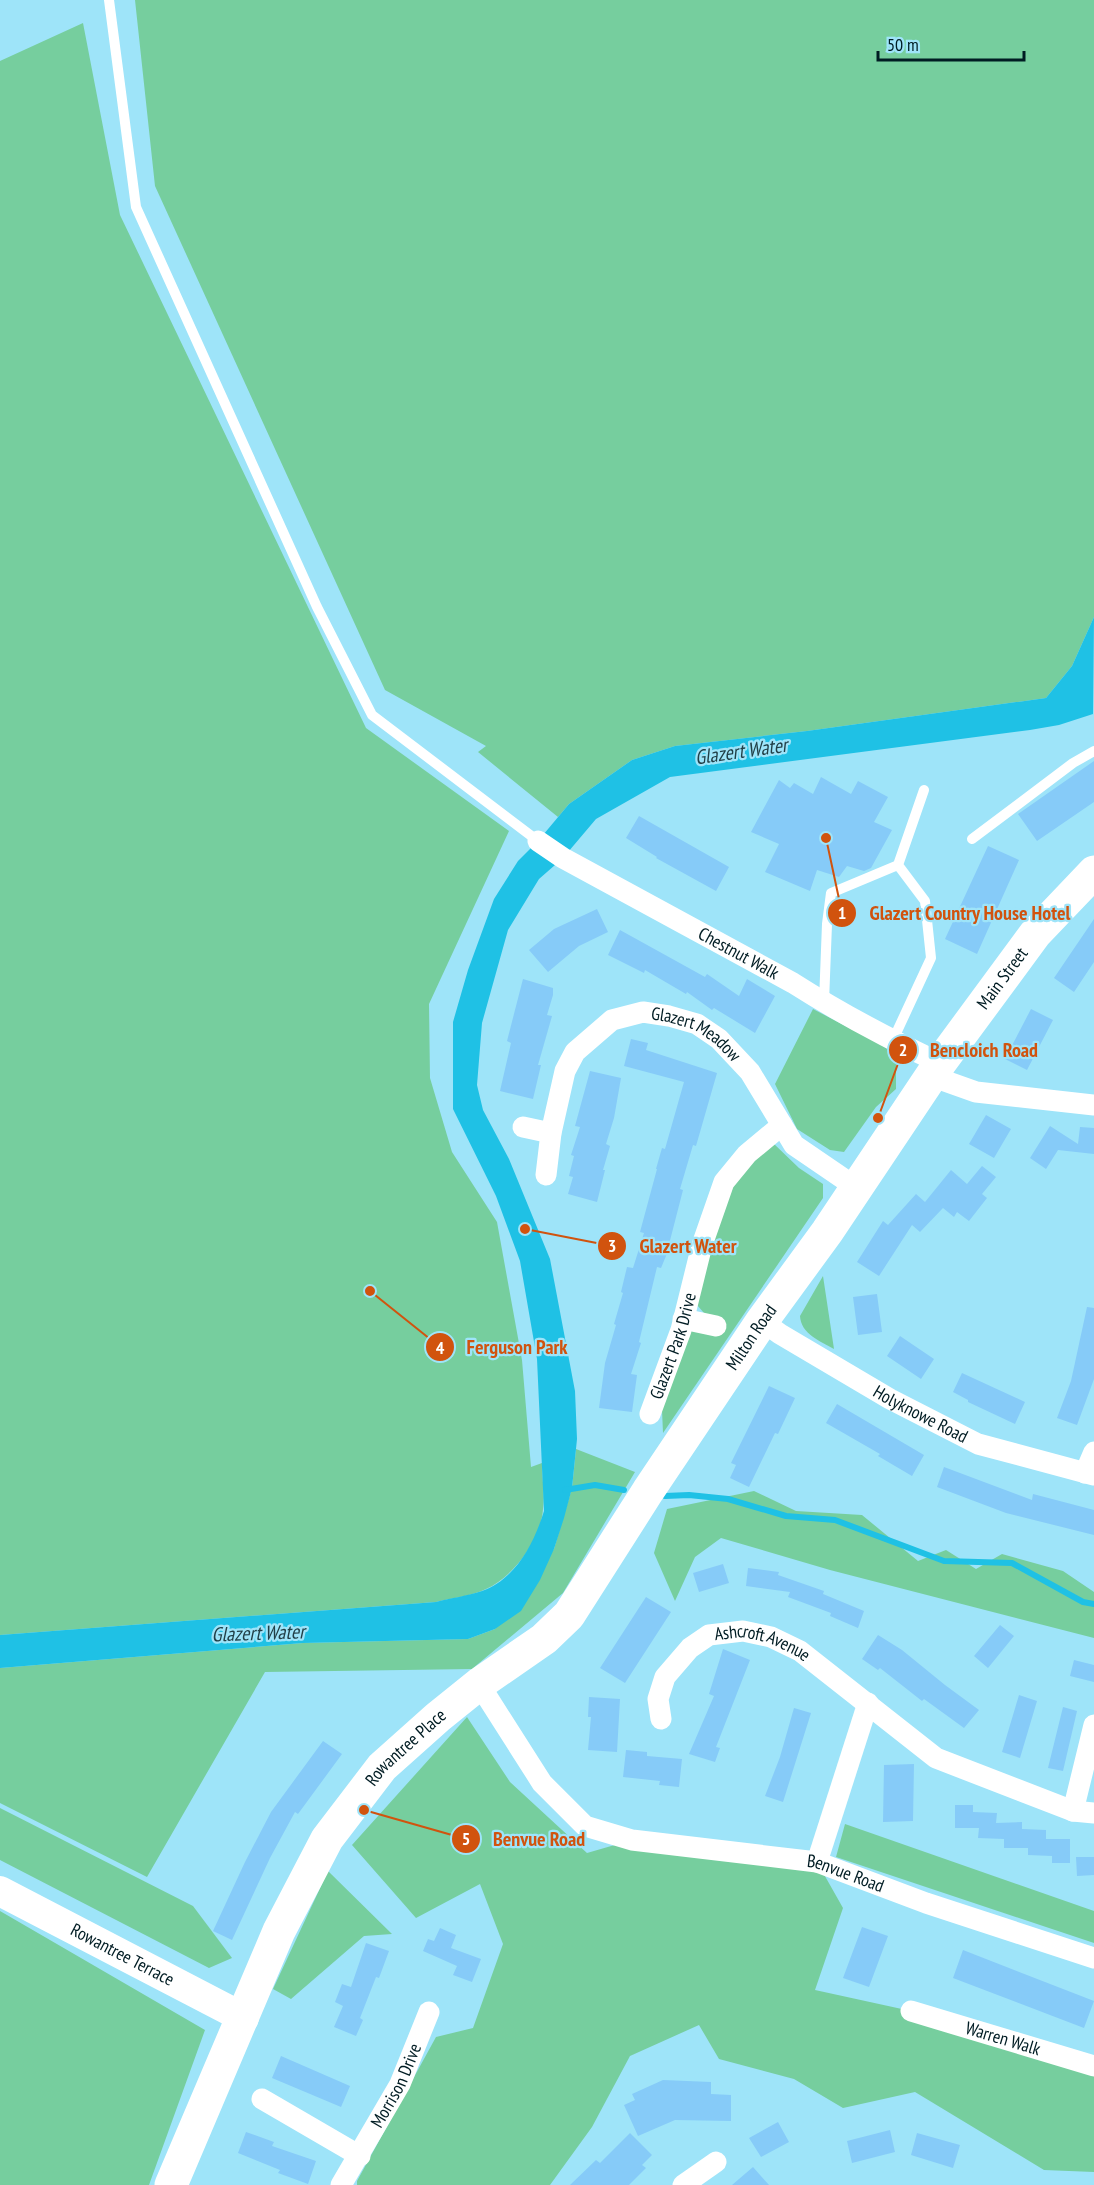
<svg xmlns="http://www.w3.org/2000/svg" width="1094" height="2185" viewBox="0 0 1094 2185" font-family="'PT Sans Narrow',sans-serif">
<rect width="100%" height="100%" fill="#9ee4f9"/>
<!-- green -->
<path fill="#76ce9e" d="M135 0H1094V617L1072 666 1046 698 807 731 675 746 632 760 569 804 558 817 478 752 486 746 385 690 155 186Z
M83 23 120 215 366 728 509 831 429 1004 430 1078 452 1152 497 1222 522 1360 531 1467 542 1463C542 1478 545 1494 543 1509 541 1540 513 1577 486 1589 471 1596 452 1598 436 1602L0 1635V61Z
M813 1009 880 1044 896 1055V1089L876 1107 844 1152 830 1150 797 1129 775 1084Z
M772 1142 799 1168 823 1184V1198L663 1433 662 1410 684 1338 704 1313 697 1305C706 1269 715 1220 732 1188 742 1170 757 1155 772 1142Z
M823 1276 834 1349C820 1341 801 1334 800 1316Z
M576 1449 635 1472 563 1593 472 1669 265 1672 147 1877 0 1803V1668L303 1643 468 1639 495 1629 554 1549 572 1488Z
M754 1491 796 1511 862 1515 918 1561 946 1550 976 1569 1002 1554 1063 1571 1094 1592V1638L830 1570 721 1538 695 1557 675 1601 654 1553 667 1509Z
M467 1717 510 1782 587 1853 632 1840 817 1862 843 1908 815 1990 911 2011 1094 2066V2172L1044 2170 915 2092 843 2108 794 2079 719 2059 699 2025 630 2056 592 2127 550 2185H357V2181L436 2037 473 2028 503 1944 480 1884 416 1918 352 1845Z
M0 1808 193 1906 232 1958 209 1968 0 1860Z
M845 1824 1094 1911V1943L836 1857Z
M328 1871 392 1934 364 1936 291 1999 273 1989Z
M0 1911 205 2030 149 2185H0Z"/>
<!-- water -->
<path fill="#1fc1e5" d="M1094 617 1093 714 1059 725 1030 730 670 777 596 819 563 858 539 879 508 930 482 1023 477 1085 483 1110 509 1159 550 1259 575 1391 577 1439 572 1488 564 1518 554 1549 540 1580 521 1611 495 1629 468 1639 303 1643 0 1668V1635L436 1602C451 1598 467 1596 482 1591 516 1579 534 1543 544 1511L537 1359 520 1261 496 1196 453 1109V1022L468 970 494 899 518 861 538 841 569 804 632 760 675 746 807 731 1046 698 1072 666Z"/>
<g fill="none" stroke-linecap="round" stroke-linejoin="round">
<!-- stream -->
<path stroke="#1fc1e5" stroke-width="6" d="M565 1490 595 1485 624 1490
M665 1496 689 1495 728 1499 786 1516 835 1520 944 1561 1012 1563 1083 1602 1094 1604"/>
</g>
<!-- building -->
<path fill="#86cbf8" d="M1094 761V802L1037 841 1018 814Z
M821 777 851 794 858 781 888 797 874 822 892 830 871 868 864 871 847 866 839 877 817 870 810 891 765 872 779 844 751 832 779 780 790 788 794 783 813 794Z
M639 816 729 867 716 891 656 858 657 857 626 838Z
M988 846 1019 860 977 954 945 939Z
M597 909 608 932 579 946 548 972 529 950 554 929Z
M1094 919V962L1074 992 1054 978Z
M620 930 705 977 707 974 739 996 747 979 775 996 755 1033 714 1008 712 1010 687 992 686 994 645 970 644 973 608 955Z
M523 979 553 988V995L547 1015 552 1016 538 1065H541L533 1099 500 1091 511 1043 507 1041Z
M1031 1009 1053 1020 1027 1070 1005 1059Z
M631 1039 648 1043 646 1050 717 1073 696 1146 693 1145 680 1189 683 1190 666 1256 661 1268 657 1267 639 1342 641 1343 631 1374 637 1375 632 1412 599 1408 605 1363 616 1325 614 1324 623 1293 621 1292 627 1267 633 1268 644 1233 640 1232 657 1169H656L662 1148 665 1149 684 1082 624 1066Z
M590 1071 621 1078 614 1118 606 1144 610 1146 603 1170H605L597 1202 568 1194 573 1177 569 1176 574 1156 571 1155 580 1127 575 1126Z
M986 1115 1011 1129 994 1158 969 1144Z
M1050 1126 1078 1144 1080 1127 1094 1128V1154L1058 1150 1046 1169 1030 1158Z
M982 1166 996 1177 982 1194 987 1198 969 1221 957 1212 954 1217 943 1208 920 1232 912 1225 879 1276 857 1262 883 1221 888 1225 916 1194 925 1202 951 1170 967 1184Z
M877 1294 882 1332 858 1335 853 1297Z
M1087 1307 1094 1308V1379L1077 1425 1057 1418 1071 1381Z
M900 1336 934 1359 921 1379 887 1356Z
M962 1373 1025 1402 1015 1424 968 1402V1400L953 1392Z
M769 1386 795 1398 778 1434 775 1433 749 1487 730 1478 736 1465 731 1463Z
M837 1404 924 1455 912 1476 878 1456 880 1454 826 1423Z
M944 1467 1032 1500 1033 1494 1094 1510V1535L1006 1513 937 1487Z
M723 1564 729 1583 699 1592 693 1573Z
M748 1568 779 1572 778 1575 824 1591 823 1594 864 1611 858 1628 830 1616 831 1613 788 1597 790 1592 746 1586Z
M646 1597 671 1612 625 1683 600 1668Z
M1000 1625 1014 1636 988 1668 974 1656Z
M878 1635 902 1650 945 1685 979 1710 964 1728 924 1699 922 1701 880 1668 878 1670 862 1659Z
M723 1649 750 1660 716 1747 720 1748 715 1762 689 1754 714 1696 709 1694Z
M1074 1660 1094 1665V1682L1070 1676Z
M1019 1695 1037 1701 1020 1758 1002 1752Z
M589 1697 620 1699 617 1752 588 1750 591 1717H588Z
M1063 1707 1077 1711 1063 1771 1048 1768Z
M794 1708 811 1713 783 1802 765 1796 780 1757Z
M323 1741 342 1754 298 1814 295 1812 270 1858 232 1940 213 1931 245 1862 271 1812Z
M626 1750 647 1752V1756L682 1759 679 1787 659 1785 660 1781 623 1777Z
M914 1764 913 1821 883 1822 884 1765Z
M955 1805H973V1812L997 1813 996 1823 1022 1822V1829L1046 1830V1839H1070V1863H1052V1856L1028 1855V1848H1004V1839L978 1838 979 1828H955Z
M1076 1857H1094V1875L1077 1876Z
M862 1927 888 1936 869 1987 843 1978Z
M440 1928 456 1935 451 1948 481 1959 472 1982 453 1975 457 1966 423 1951 428 1939 434 1941Z
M366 1943 389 1951 379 1978 376 1977 360 2018 363 2020 356 2036 334 2027 343 2006 335 2002 342 1984 351 1987Z
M963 1950 1094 2001 1084 2028 953 1978Z
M281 2056 350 2086 341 2107 272 2078Z
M663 2080 711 2082V2094L731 2095V2121L675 2120 638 2136 624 2105 635 2100 632 2094Z
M778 2122 789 2142 761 2157 749 2138Z
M890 2130 895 2152 852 2163 847 2141Z
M246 2132 274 2142 272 2146 316 2161 308 2184 278 2173 280 2170 238 2153Z
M630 2133 652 2155 642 2165 646 2168 629 2185H570L596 2160 600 2163Z
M917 2133 960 2145 953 2168 911 2155Z
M753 2167 769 2185H732Z"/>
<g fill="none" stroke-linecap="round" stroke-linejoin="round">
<!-- lane -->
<path stroke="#fff" stroke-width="10" d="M109 0 136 207 317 607 372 715 538 841
M972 839 1073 763 1094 751
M824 1002 827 924 831 893 898 865 924 790
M893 1040 931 958 925 901 898 865"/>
<!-- street -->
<g stroke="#fff" stroke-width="21">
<path id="s1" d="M538 841 563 858 793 983C840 1013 889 1039 940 1063"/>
<path d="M931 1076 976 1092 1094 1105"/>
<path d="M523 1127 551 1133"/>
<path id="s2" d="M546 1175 551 1133 565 1071 575 1052 612 1020 643 1012 669 1016 697 1024 719 1039 750 1072 794 1145 857 1188"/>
<path d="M683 1319 716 1326"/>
<path id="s3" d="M762 1321 780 1334 890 1399 978 1444 1094 1475"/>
<path id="s4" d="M650 1414 681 1330 702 1245 724 1182 747 1154 782 1125"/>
<path d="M1085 1473 1094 1452"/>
<path id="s5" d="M479 1684 542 1783 585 1826 632 1840 817 1862 926 1903 1094 1958"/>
<path id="s6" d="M661 1719 658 1699 665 1677 690 1648 709 1635 743 1631 771 1637 800 1651 936 1758 1073 1811 1094 1813"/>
<path d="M1073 1811 1094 1725"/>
<path d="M817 1862 868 1703"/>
<path id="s7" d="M911 2011 1094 2066"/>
<path d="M262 2099 360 2156"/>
<path id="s8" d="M341 2185 400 2084 429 2012"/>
<path d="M683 2185 716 2162"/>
</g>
<!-- secondary -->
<path stroke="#fff" stroke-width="30" id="s9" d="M0 1891 244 2018"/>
<!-- primary -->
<path stroke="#fff" stroke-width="33" id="s10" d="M171 2185 279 1931 327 1839 382 1767 438 1717 479 1684 544 1639 569 1615 648 1491 762 1321 827 1232 940 1063 1035 934 1094 872"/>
</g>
<g text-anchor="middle" stroke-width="4.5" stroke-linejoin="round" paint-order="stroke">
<!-- street labels -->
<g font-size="18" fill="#001c23" stroke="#9ee4f9">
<text dy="6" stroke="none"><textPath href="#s1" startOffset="230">Chestnut Walk</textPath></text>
<text dy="6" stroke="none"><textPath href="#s10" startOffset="1482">Main Street</textPath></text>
<text dy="6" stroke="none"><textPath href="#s2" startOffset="267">Glazert Meadow</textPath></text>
<text dy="6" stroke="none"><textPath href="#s10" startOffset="1044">Milton Road</textPath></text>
<text dy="6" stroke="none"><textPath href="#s4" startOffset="72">Glazert Park Drive</textPath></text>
<text dy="6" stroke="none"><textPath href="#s3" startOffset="184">Holyknowe Road</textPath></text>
<text dy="6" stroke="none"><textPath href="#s6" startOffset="160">Ashcroft Avenue</textPath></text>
<text dy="6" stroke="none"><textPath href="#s10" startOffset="501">Rowantree Place</textPath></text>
<text dy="6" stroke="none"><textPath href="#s5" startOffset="444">Benvue Road</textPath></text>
<text dy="6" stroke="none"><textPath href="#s9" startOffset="138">Rowantree Terrace</textPath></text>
<text dy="6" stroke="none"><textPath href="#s7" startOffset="96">Warren Walk</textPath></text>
<text dy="6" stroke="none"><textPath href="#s8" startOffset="114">Morrison Drive</textPath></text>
</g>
<!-- water labels -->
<g font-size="20" font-style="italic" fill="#213f47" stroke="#9ee4f9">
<text transform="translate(741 751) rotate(-8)" y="7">Glazert Water</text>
<text transform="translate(258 1633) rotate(-2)" y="7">Glazert Water</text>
</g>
</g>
<!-- callouts -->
<path fill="none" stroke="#d1530e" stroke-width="2" d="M826 838L842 913M878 1118L903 1050M525 1229L612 1246M370 1291L440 1347M364 1810L466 1839"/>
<g fill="#d1530e" stroke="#9ee4f9" stroke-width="2">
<circle cx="826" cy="838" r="6"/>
<circle cx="878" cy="1118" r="6"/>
<circle cx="525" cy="1229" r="6"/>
<circle cx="370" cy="1291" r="6"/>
<circle cx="364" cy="1810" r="6"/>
<circle cx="842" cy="913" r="15"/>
<circle cx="903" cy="1050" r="15"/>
<circle cx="612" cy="1246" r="15"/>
<circle cx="440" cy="1347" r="15"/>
<circle cx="466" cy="1839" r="15"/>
</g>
<g font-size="18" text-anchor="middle" font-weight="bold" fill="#fff">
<text x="842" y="919">1</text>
<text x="903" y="1056">2</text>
<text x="612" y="1252">3</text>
<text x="440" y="1354">4</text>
<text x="466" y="1845">5</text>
</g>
<g font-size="20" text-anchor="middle" font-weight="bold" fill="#d1530e" stroke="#9ee4f9" stroke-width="4.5" stroke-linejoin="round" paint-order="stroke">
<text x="970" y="920">Glazert Country House Hotel</text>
<text x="984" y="1057">Bencloich Road</text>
<text x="688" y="1253">Glazert Water</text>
<text x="517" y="1354">Ferguson Park</text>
<text x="539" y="1846">Benvue Road</text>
</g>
<!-- scale -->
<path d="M878 51v9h146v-9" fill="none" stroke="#001c23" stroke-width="3"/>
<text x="887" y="51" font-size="18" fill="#001c23" stroke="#9ee4f9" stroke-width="4.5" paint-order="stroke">50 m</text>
</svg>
